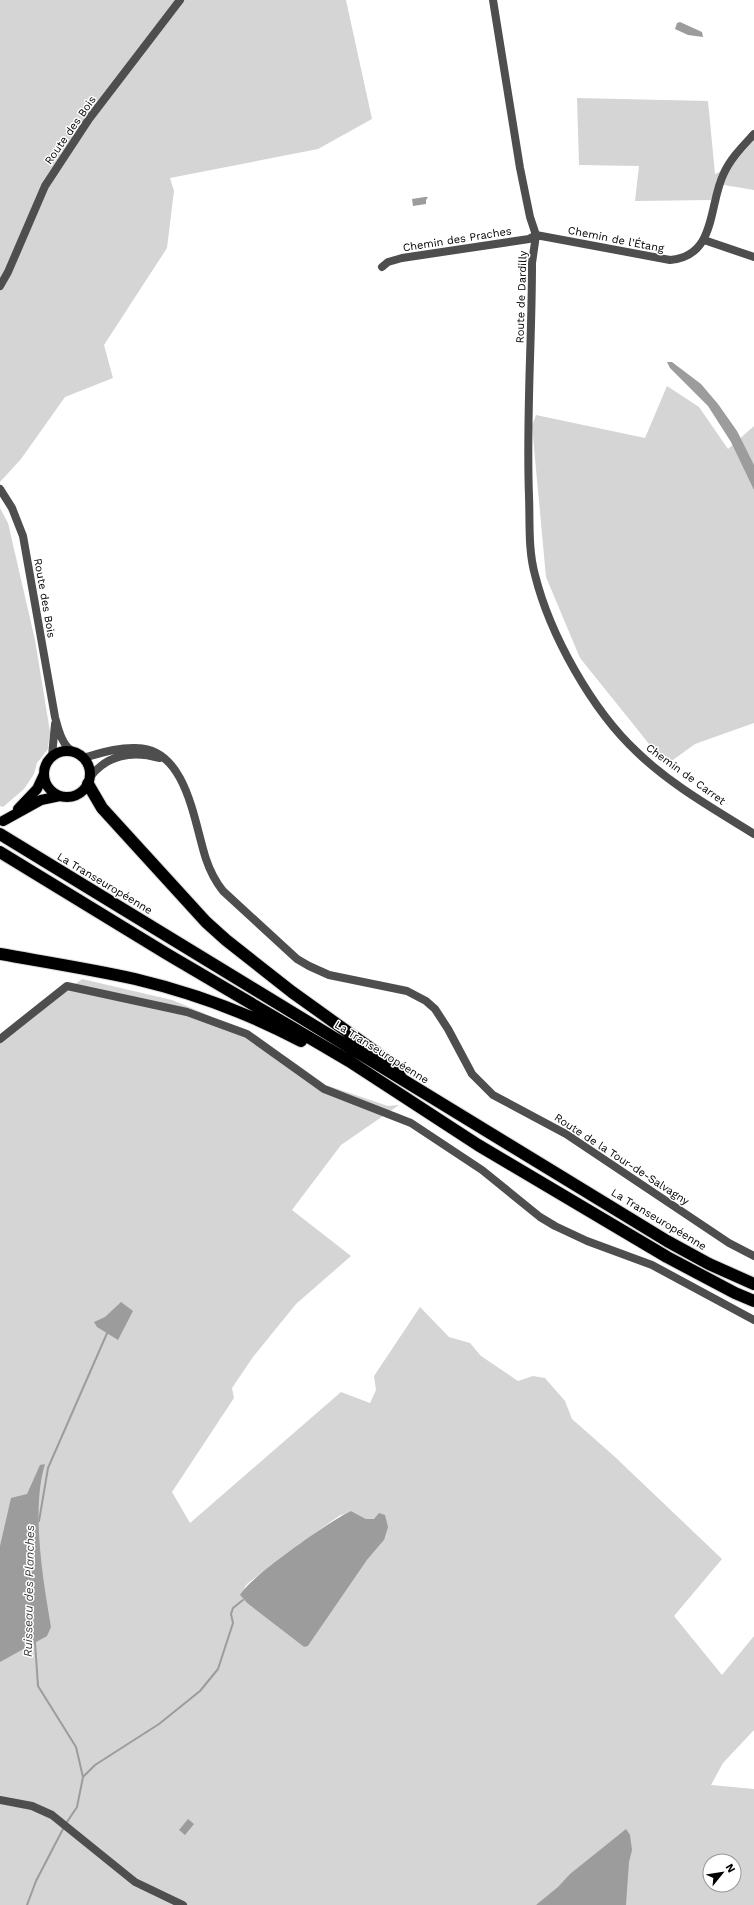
<svg xmlns="http://www.w3.org/2000/svg" width="754" height="1905" viewBox="0 0 754 1905" font-family="'Work Sans',sans-serif">
<rect width="100%" height="100%" fill="#fff"/>
<!-- green -->
<path fill="#d5d5d5" fill-rule="evenodd" d="M0 0H346L372 119 318 149 170 178 174 191 167 248 104 345 113 378 65 397 21 459 0 482Z
M577 98 708 101 715 174 730 167 754 140V190L718 184 711 200 635 201 639 166 579 165Z
M667 386 699 407 728 449 754 426V723L695 744 666 765 580 658 546 577 532 426 536 415 645 438Z
M0 508 8 523 35 640 50 732 48 749 37 763 34 774 24 789 3 807 0 806Z
M82 979 172 1000 201 1012 245 1033 288 1058 326 1085 388 1106 399 1105 341 1145 292 1210 351 1256 296 1304 253 1357 232 1388 234 1398 172 1492 190 1523 341 1392 370 1403 376 1390 374 1376 420 1307 449 1337 470 1343 481 1356 518 1381 533 1376 545 1378 565 1401 572 1419 614 1456 722 1559 674 1616 722 1675 754 1636V1730L723 1763 711 1785 754 1789V1905H0V1042ZM351 1511 366 1519H374L384 1540 367 1560 308 1646 304 1647 247 1603 240 1595 247 1584 288 1552 339 1516ZM710 1861H734V1885H710Z"/>
<!-- water -->
<path fill="#9c9c9c" d="M680 22 702 32 703 37 688 35 675 29 677 23Z
M425 197H428L426 200V204L413 206 412 199Z
M667 362H672L701 384 718 404 737 431 754 465V490L731 442 708 406 670 368Z
M121 1302 133 1311 118 1340 97 1327 94 1322 105 1317Z
M45 1464C31 1510 43 1580 51 1627L47 1636 0 1662V1546L11 1498 27 1494 40 1465Z
M351 1511 366 1519H374L379 1513 385 1515 388 1527 384 1540 367 1560 308 1646 304 1647 247 1603 240 1595C248 1578 331 1520 351 1511Z
M188 1819 194 1824 185 1835 179 1830Z
M626 1829 630 1835 632 1850 629 1862 626 1905H536L558 1887 570 1874Z"/>
<g fill="none" stroke-linecap="round" stroke-linejoin="round">
<!-- stream -->
<path stroke="#9c9c9c" stroke-width="2" d="M39 1521 48 1468 108 1331
M35 1642 38 1686 76 1747 83 1777
M67 1822 77 1807 83 1777 95 1765 159 1724 200 1691 218 1669 233 1623 231 1614 233 1608 243 1600
M27 1905 36 1881 64 1827"/>
<!-- primary casing -->
<g stroke="#dbdbdb" stroke-width="12">
<path id="primary" d="M44 774a23 23 0 1 1 46 0a23 23 0 1 1-46 0Z
M18 809 37 789 44 774
M3 821 41 800 60 796"/>
</g>
<!-- motorway casing -->
<g stroke="#dbdbdb" stroke-width="14">
<path id="motorway" d="M88 784 102 808 206 922 226 940 292 992 391 1063 400 1076
M0 834 667 1241 709 1264 754 1284
M0 852 167 954 349 1061 478 1145 667 1257 735 1293 754 1301
M0 954C45 962 90 969 135 979 190 992 250 1014 301 1041"/>
</g>
<!-- minor -->
<path stroke="#4e4e4e" stroke-width="8" d="M493 0 520 168 530 217 536 235 532 263C532 341 526 418 529 496 530 522 528 550 535 575 550 635 592 710 637 752 671 785 714 809 754 834
M704 240 754 257
M382 267 388 262 402 258 529 239 536 235 670 260C717 256 708 205 724 173 731 158 743 146 754 134
M0 1039 67 986 187 1012 247 1034 324 1089 411 1123 482 1170 540 1217 555 1226 587 1241 652 1265 754 1320
M0 1800 32 1806 52 1815 135 1882 183 1905"/>
<!-- tertiary -->
<path stroke="#4e4e4e" stroke-width="8" d="M0 286 8 272 45 186 89 119 180 0
M0 489 12 508 23 536 55 717C58 728 62 747 74 752
M52 756 55 724
M83 758C101 753 119 747 137 748 187 749 194 823 206 859 210 871 215 881 223 891L297 959 309 966 329 975 407 991 426 1001 435 1009 448 1029 472 1074 493 1095 566 1134 729 1243 754 1256
M90 777C107 755 132 750 159 758"/>
<!-- primary -->
<use href="#primary" stroke="#000" stroke-width="10"/>
<!-- motorway -->
<use href="#motorway" stroke="#000" stroke-width="12"/>
</g>
<g text-anchor="middle" stroke-width="3" stroke-linejoin="round" paint-order="stroke">
<!-- street labels -->
<g font-size="11" fill="#000" stroke="#fff">
<text transform="translate(70 130) rotate(-55)" y="4">Route des Bois</text>
<text transform="translate(457 239) rotate(-9)" y="4">Chemin des Praches</text>
<text transform="translate(616 239) rotate(11)" y="4">Chemin de l'Étang</text>
<text transform="translate(521 297) rotate(-88)" y="4">Route de Dardilly</text>
<text transform="translate(45 598) rotate(80)" y="4">Route des Bois</text>
<text transform="translate(686 774) rotate(36)" y="4">Chemin de Carret</text>
<text transform="translate(105 883) rotate(31)" y="4">La Transeuropéenne</text>
<text transform="translate(382 1052) rotate(32)" y="4">La Transeuropéenne</text>
<text transform="translate(622 1159) rotate(33)" y="4">Route de la Tour-de-Salvagny</text>
<text transform="translate(659 1219) rotate(31)" y="4">La Transeuropéenne</text>
</g>
<!-- water labels -->
<g font-size="12" font-style="italic" fill="#3d3d3d" stroke="#fff">
<text transform="translate(29 1591) rotate(-89)" y="4">Ruisseau des Planches</text>
</g>
</g>
<!-- north arrow -->
<g transform="translate(722 1873) rotate(60)"><circle r="19" fill="#ffffff" stroke="#999999"/>
<path d="M0-3L7 15L0 10L-7 15Z" fill="#000000"/>
<text y="-6" font-size="11" font-weight="bold" text-anchor="middle" fill="#000000">N</text>
</g>
</svg>
